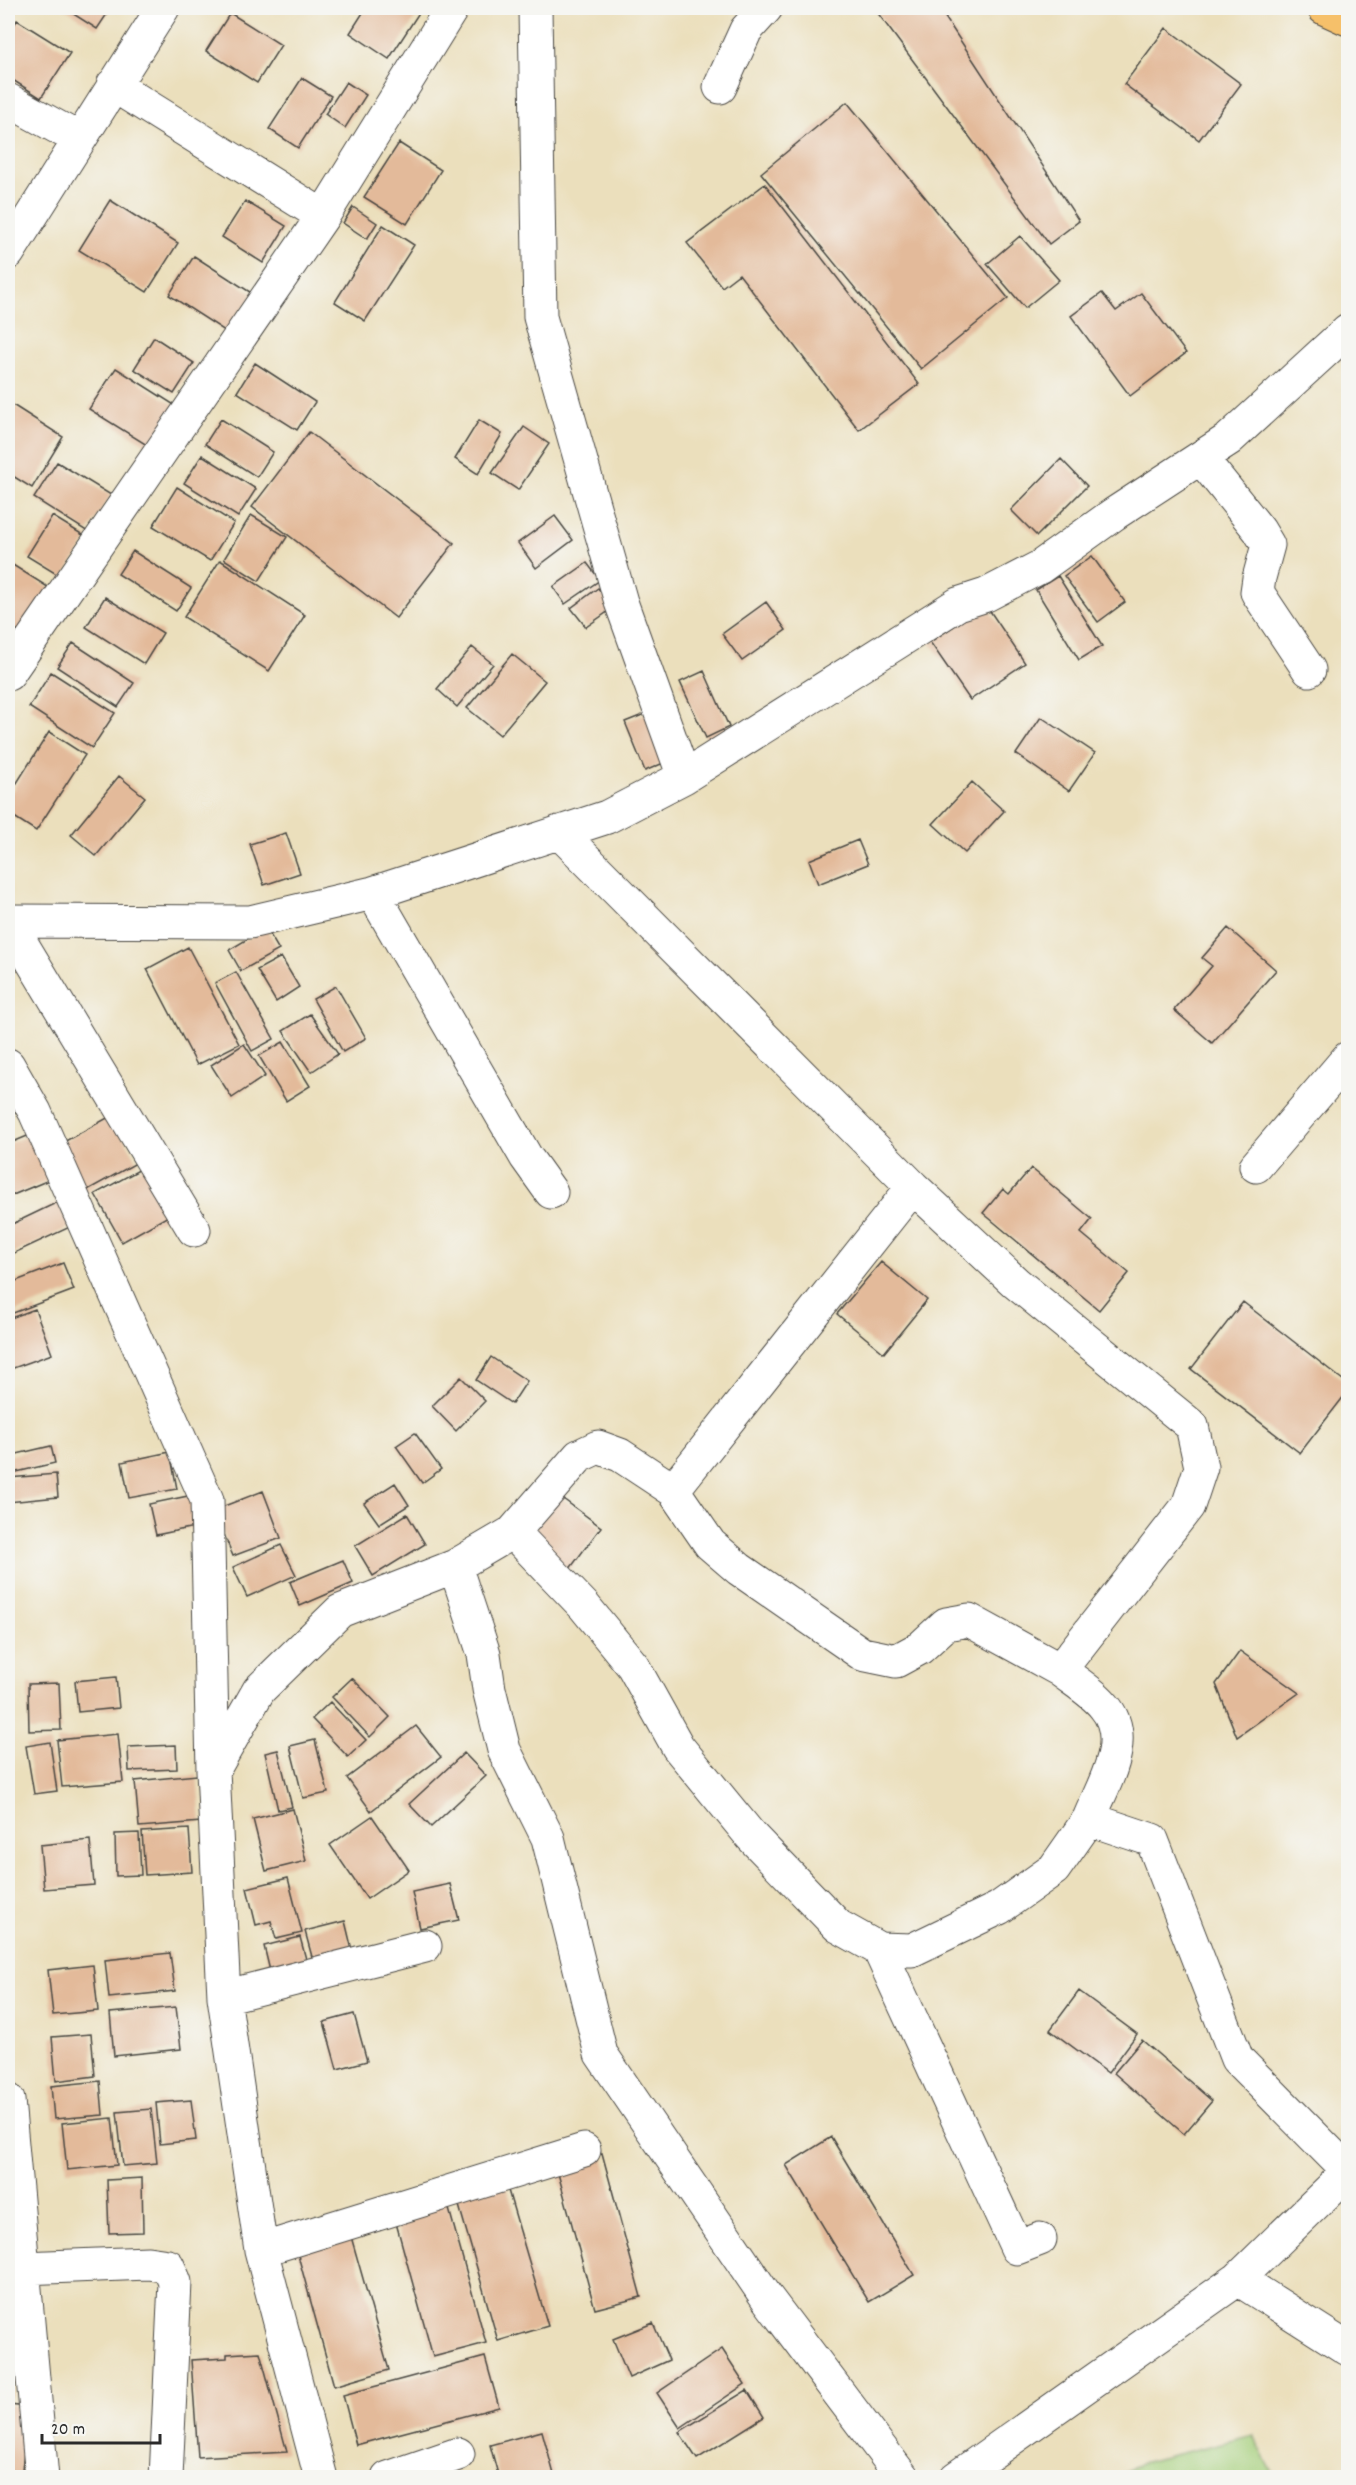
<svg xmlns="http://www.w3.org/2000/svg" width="1356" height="2485" viewBox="0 0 1356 2485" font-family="Dekko,sans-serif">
<rect width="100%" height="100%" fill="#f6f6f2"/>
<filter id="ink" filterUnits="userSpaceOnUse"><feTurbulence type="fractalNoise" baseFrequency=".0167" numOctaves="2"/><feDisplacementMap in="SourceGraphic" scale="12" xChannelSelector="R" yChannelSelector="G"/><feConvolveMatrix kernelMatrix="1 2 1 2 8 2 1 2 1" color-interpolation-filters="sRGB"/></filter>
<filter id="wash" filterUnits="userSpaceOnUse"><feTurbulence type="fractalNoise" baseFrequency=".008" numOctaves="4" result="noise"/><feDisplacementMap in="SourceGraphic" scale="24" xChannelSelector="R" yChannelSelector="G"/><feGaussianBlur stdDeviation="1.35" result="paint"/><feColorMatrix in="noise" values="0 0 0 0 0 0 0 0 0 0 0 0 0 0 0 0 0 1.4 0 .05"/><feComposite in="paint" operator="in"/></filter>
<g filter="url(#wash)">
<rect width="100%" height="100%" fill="#ebdfbc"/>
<!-- green -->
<path fill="#a5cf7b" stroke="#687d53" stroke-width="1.5" d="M1253 2435 1275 2477H1115L1142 2463Z"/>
<g id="blocks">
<!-- building -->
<path fill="#e3ba9a" d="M64 8H111L97 29Z
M366 8H422L389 59 350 33Z
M874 8H939L1079 221 1049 244Z
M230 13 281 45 257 83 206 51Z
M17 20 70 53 41 98 8 77V35Z
M1166 28 1241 84 1199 140 1124 84Z
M302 78 331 96 298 148 269 129Z
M346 82 366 95 345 128 325 114Z
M847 102 1008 298 921 369 761 173Z
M399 143 441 170 407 224 364 197Z
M765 184 919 384 859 430 739 274 722 287 687 243Z
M110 200 178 243 147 292 79 250Z
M245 201 286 226 263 263 222 237Z
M353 207 377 223 367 239 343 223Z
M383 225 414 245 365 321 335 302Z
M1020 236 1059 280 1025 308 987 264Z
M194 256 253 294 228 333 169 295Z
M1102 293 1116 311 1141 293 1186 353 1130 396 1071 316Z
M154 337 194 363 174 394 134 369Z
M255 363 315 402 297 430 237 392Z
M116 368 176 406 150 447 89 409Z
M8 402 63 437 32 488 8 473Z
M221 419 273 452 257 477 205 444Z
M479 420 502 434 478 474 455 459Z
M524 427 549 444 518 490 492 473Z
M309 432 454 543 396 618 252 507Z
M202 455 256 489 238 517 184 483Z
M1061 459 1087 486 1037 536 1011 510Z
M57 462 111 495 88 532 34 498Z
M177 487 234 523 210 561 153 526Z
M251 515 287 537 259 581 224 559Z
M52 516 88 538 63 578 27 556Z
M555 516 573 540 536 568 518 543Z
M133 551 191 588 176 611 118 574Z
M1092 556 1125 602 1098 622 1064 576Z
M220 560 305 615 269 671 184 617Z
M8 562 51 589 23 634 8 625Z
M587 563 600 580 565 604 553 587Z
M1058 576 1102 646 1079 660 1036 590Z
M598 588 613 608 586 627 571 608Z
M105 597 163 633 144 664 86 627Z
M766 602 786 630 742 661 722 634Z
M986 605 1025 663 970 700 930 642Z
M73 643 134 683 118 707 57 667Z
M472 647 493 664 457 707 437 689Z
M512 654 545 681 500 735 467 708Z
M704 671 729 727 706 738 680 682Z
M51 672 115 713 92 748 29 707Z
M655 710 675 758 645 771 625 722Z
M1041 717 1095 753 1069 791 1016 754Z
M49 732 85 755 36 831 8 813V797Z
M119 776 145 797 96 856 71 835Z
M972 782 1004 811 965 853 933 824Z
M286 833 300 873 264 885 250 844Z
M858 840 868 864 818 884 809 860Z
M266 928 279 950 241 971 229 950Z
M1228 928 1276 970 1212 1043 1174 1010 1212 966 1202 958Z
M188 947 239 1044 197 1065 147 969Z
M281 957 299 987 276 1002 257 970Z
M236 972 274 1039 252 1051 215 983Z
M336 986 366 1038 343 1052 313 999Z
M310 1014 338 1054 311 1072 283 1031Z
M283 1042 310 1086 286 1101 259 1056Z
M244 1044 265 1076 232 1098 211 1065Z
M111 1116 138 1162 84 1192 58 1145Z
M37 1132 56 1177 8 1197V1144Z
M146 1166 172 1214 122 1242 95 1194Z
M1031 1168 1092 1219 1081 1233 1129 1273 1099 1310 983 1213 1003 1189 1009 1194Z
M58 1202 70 1227 10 1255 8 1250V1226Z
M881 1262 927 1300 884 1353 837 1314Z
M63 1263 74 1290 8 1315V1284Z
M1243 1302 1348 1384V1391L1300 1453 1191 1369Z
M35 1309 52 1354 8 1370V1319Z
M491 1357 527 1381 512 1404 476 1380Z
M461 1377 485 1401 456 1431 432 1406Z
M415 1433 441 1469 422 1483 396 1446Z
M51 1446 55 1463 8 1474V1456Z
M170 1452 177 1489 129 1498 122 1462Z
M56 1474 58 1497 8 1502V1478Z
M395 1483 409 1505 379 1524 364 1503Z
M263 1491 281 1538 233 1556 214 1510Z
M193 1495 199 1526 156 1535 149 1504Z
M559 1496 601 1527 569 1570 527 1538Z
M407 1514 425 1544 373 1576 355 1546Z
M281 1545 296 1575 247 1597 233 1567Z
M343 1560 353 1583 300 1606 290 1582Z
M1240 1651 1299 1693 1237 1737 1216 1684Z
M116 1677 119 1708 78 1712 75 1681Z
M352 1678 390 1717 370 1737 332 1697Z
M59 1683 61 1730 29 1731 28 1684Z
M330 1702 366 1740 348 1757 312 1719Z
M416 1726 441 1757 371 1811 347 1778Z
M118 1734 123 1782 62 1787 57 1740Z
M315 1740 328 1793 303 1798 290 1746Z
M50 1742 57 1791 34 1794 26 1746Z
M176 1745 177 1769 129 1771 128 1747Z
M278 1750 292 1807 278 1810 265 1753Z
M464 1753 486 1776 431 1827 409 1804Z
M197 1775 201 1822 139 1827 135 1781Z
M293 1809 306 1861 266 1871 253 1819Z
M372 1816 409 1870 367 1899 330 1845Z
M189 1829 192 1872 145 1875 142 1832Z
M139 1833 141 1875 116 1876 115 1834Z
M90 1840 94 1885 44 1889 40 1845Z
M288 1878 302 1933 276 1939 271 1921 256 1925 247 1888Z
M450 1884 459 1920 420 1928 412 1892Z
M345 1921 354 1958 315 1968 305 1931Z
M300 1937 307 1963 270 1971 264 1946Z
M170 1953 175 1991 109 1998 105 1960Z
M93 1965 98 2011 53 2015 48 1970Z
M1079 1991 1137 2034 1108 2073 1050 2030Z
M176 2007 181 2049 114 2056 110 2013Z
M354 2014 367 2061 337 2069 324 2022Z
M91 2034 95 2076 56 2081 52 2037Z
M1142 2040 1212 2101 1184 2134 1114 2073Z
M100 2081 103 2115 54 2119 51 2086Z
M191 2100 196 2140 160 2144 156 2103Z
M151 2109 157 2163 123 2166 117 2112Z
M112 2118 117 2165 67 2170 62 2123Z
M831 2137 914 2275 869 2302 786 2165Z
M602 2153 641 2297 595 2309 556 2166Z
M142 2178 143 2232 109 2233 107 2180Z
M505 2180 548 2326 498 2341 456 2195Z
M446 2198 486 2343 433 2357 393 2212Z
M350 2233 389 2370 334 2386 296 2248Z
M653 2323 669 2360 629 2378 613 2339Z
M8 2343 17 2344 12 2396H8Z
M722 2349 745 2384 680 2428 657 2393Z
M260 2352 287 2452 198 2457 191 2360 227 2358V2354Z
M485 2357 499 2407 356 2445 343 2395Z
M747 2390 764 2417 697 2459 679 2432Z
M8 2405 29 2407 21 2478H8Z
M542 2431 555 2478H499L490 2445Z"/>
</g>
</g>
<g filter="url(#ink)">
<use href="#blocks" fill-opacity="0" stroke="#484641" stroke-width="1.5"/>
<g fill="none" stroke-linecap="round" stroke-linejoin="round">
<!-- minor casing -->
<g stroke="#484641" stroke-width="35">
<path id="minor" d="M535 8 540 317 621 602 684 777
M113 85 323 216
M720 87 746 30 766 8
M8 100 79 139
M8 253 163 8
M1201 458 1259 530 1268 545 1259 578 1257 592 1309 670
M8 674 323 216 452 8
M559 832 913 1187 1016 1283 1192 1426 1201 1467 1188 1506 1060 1670 969 1620 946 1624 920 1648 896 1661 862 1654 739 1569 710 1544 673 1490 620 1455 598 1447 579 1456 513 1532 584 1606 633 1666 678 1747 751 1836 838 1926 879 1949 912 1950 999 1908 1054 1869 1089 1819
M373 893 526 1157 551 1192
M8 921 250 922 373 893 607 817 684 777 958 604 986 595 1040 567 1114 514 1229 439 1348 330
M8 921 194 1230
M8 1065 35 1112 207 1500 213 1770 224 1997 261 2250 321 2478
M1256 1166 1348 1058
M673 1490 913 1187
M513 1532 455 1566 484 1654 489 1689 504 1750 548 1838 601 2054 767 2298 903 2478
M1060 1670C1074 1681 1093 1692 1104 1706 1133 1739 1103 1784 1089 1819L1152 1840 1237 2059 1348 2171
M214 1769 259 1690 340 1611 455 1566
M879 1949 1017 2248 1040 2239
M224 1997 425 1946
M8 2100 42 2478
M261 2250 584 2150
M23 2268 148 2263 168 2266 175 2282 166 2478
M1238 2279 1348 2349
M388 2478 458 2454
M956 2478 1238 2279 1348 2172"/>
</g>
<!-- major casing -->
<g stroke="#484641" stroke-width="35">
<path id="major" d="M1324 8 1348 19"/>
</g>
<!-- minor -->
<use href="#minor" stroke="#fff" stroke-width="33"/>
<!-- major -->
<use href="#major" stroke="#f6c06b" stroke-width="33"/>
</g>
</g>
<!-- margin -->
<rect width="1356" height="2485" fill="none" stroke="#f6f6f2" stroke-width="30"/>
<!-- scale -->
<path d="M42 2434v9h118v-9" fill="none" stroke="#2b2b2b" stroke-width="3"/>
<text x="51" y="2434" font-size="18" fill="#2b2b2b" stroke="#f6f6f2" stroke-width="4.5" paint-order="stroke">20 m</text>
</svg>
